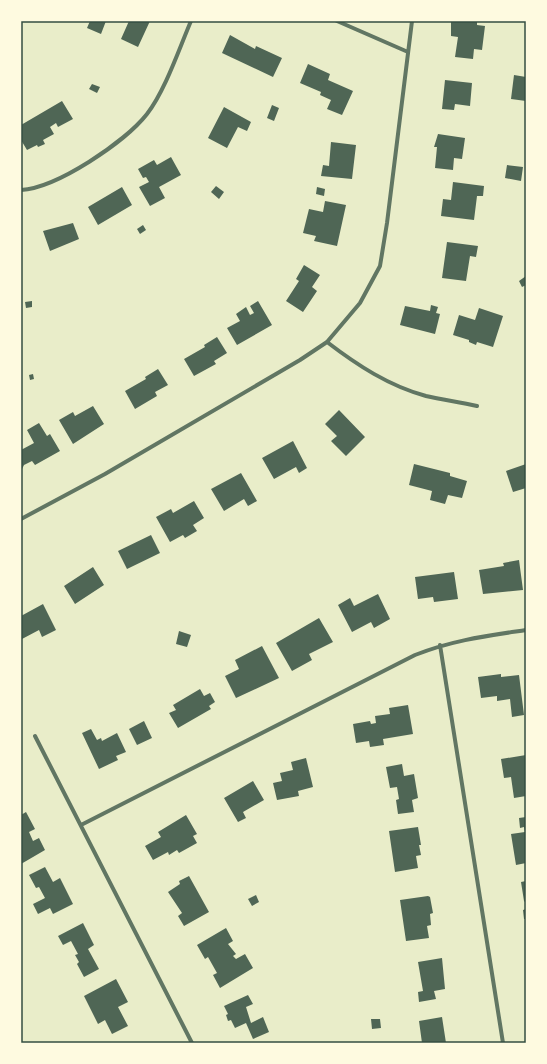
<svg xmlns="http://www.w3.org/2000/svg" width="547" height="1064" viewBox="0 0 547 1064" font-family="Barlow,sans-serif">
<rect width="100%" height="100%" fill="#e9edc9"/>
<!-- building -->
<path fill="#4f6655" d="M90 21H106L101 34 87 28Z
M129 21H150L138 47 121 39Z
M451 21H477V25L485 26 482 50 474 49 473 59 455 57 458 37 451 36Z
M230 35 255 49 256 46 282 58 273 77 222 53Z
M308 64 330 74 328 80 353 91 342 115 327 109 331 100 320 95 321 92 300 83Z
M514 75 526 77V101L511 99Z
M445 80 472 83 470 106 455 104 454 110 442 109Z
M92 84 100 87 97 93 89 89Z
M62 101 73 119 58 127 56 123 50 127 54 134 43 140 45 144 38 147 37 145 27 150 21 140V125Z
M272 105 279 108 274 121 267 118Z
M224 107 251 122 247 131 238 127 227 148 208 138Z
M438 134 465 138 462 159 454 158 453 170 435 168 437 147H434Z
M331 142 356 145 352 179 321 176 323 165 329 166Z
M171 157 181 175 159 187 165 198 150 206 139 187 149 182 146 177 143 178 138 169 154 160 157 165Z
M507 165 523 167 521 181 505 178Z
M453 182 484 186 483 196H477L474 220 441 216 443 199 451 200Z
M216 186 224 192 219 199 211 192Z
M122 187 132 205 98 225 88 207Z
M317 187 325 189 324 196 316 194Z
M325 201 346 205 337 246 314 241 316 236 303 233 309 209 323 212Z
M73 223 79 239 50 251 43 231Z
M143 225 146 230 140 234 137 229Z
M447 242 478 246 476 257 470 256 466 281 442 278Z
M304 265 320 275 312 287 317 291 303 312 286 301 299 281 296 279Z
M526 276V285L522 287 519 281Z
M32 301V307L26 308 25 302Z
M258 301 272 325 237 345 227 328 240 321 236 314 246 307 250 315 254 313 250 306Z
M431 305 438 307 436 313 440 314 435 334 400 325 405 306 430 311Z
M479 308 503 316 493 347 477 342 476 345 469 342V340L453 335 459 315 475 320Z
M217 337 227 353 214 361 216 364 194 376 184 359 205 347 204 345Z
M158 369 168 385 155 392 157 396 135 409 125 391 146 379 145 377Z
M33 374 34 379 30 380 29 375Z
M93 406 104 424 73 444 59 420 73 412 75 416Z
M339 410 365 437 346 456 331 441 337 436 325 424Z
M39 423 47 436 50 434 60 451 35 465 32 461 24 465 21 471V450L34 443 27 430Z
M293 441 307 468 299 473 296 467 274 479 262 458Z
M414 464 450 473V476L467 481 462 498 448 495 445 504 430 500 432 491 409 485Z
M526 464V488L513 492 506 471Z
M241 473 257 501 248 506 244 499 224 511 211 489Z
M194 501 204 518 193 525 197 531 185 538 183 535 170 542 156 517 171 509 173 513Z
M151 535 160 553 127 569 118 551Z
M519 560 523 590 483 594 479 570 504 566 503 563Z
M93 567 104 585 75 604 64 586Z
M454 572 458 599 434 602 433 597 418 599 415 577Z
M378 594 390 619 374 628 371 622 352 632 338 605 350 598 354 606Z
M43 604 56 630 42 637 39 630 22 639 21 616Z
M319 618 333 642 309 654 312 660 292 671 276 643Z
M179 631 191 635 187 647 176 644Z
M262 646 279 678 236 698 225 676 239 669 235 660Z
M501 674V677L519 675 524 715 512 717 510 699 497 701V696L481 698 478 677Z
M200 689 204 696 210 693 215 702 209 706 211 709 178 728 169 713 176 710 173 705Z
M408 705 413 734 383 739 384 745 370 747 369 741 356 743 353 724 370 721 371 724 376 723 375 716 390 714 389 708Z
M144 721 152 738 137 745 129 729Z
M91 729 97 740 101 738 102 741 117 733 126 752 116 756 118 760 99 769 82 733Z
M526 755V796L514 798 511 777 504 778 501 759Z
M306 758 313 787 298 791 299 796 277 800 273 783 282 781 280 773 293 770 291 762Z
M402 764 404 776 414 774 418 798 412 800 414 812 398 814 396 800 399 799 397 787 390 788 386 767Z
M253 781 264 800 243 812 246 818 238 822 224 798Z
M26 812 35 829 29 832 33 841 39 838 45 850 21 864V815Z
M186 815 197 834 193 836 197 843 179 853 177 850 169 855 168 852 153 860 145 846 161 837 158 832Z
M526 817V863L516 865 511 834 525 832 524 827 520 828 519 818Z
M418 827 421 845H419L421 855 416 856 418 868 395 872 389 831Z
M45 867 53 882 60 878 73 904 53 914 50 908 38 914 33 904 45 898 39 887 36 888 29 875Z
M189 876 209 912 184 926 178 916 182 913 168 892 180 884 179 881Z
M526 881V903L524 901 521 882Z
M256 895 259 902 252 906 248 899Z
M428 896 430 897 433 913 430 914 431 925 427 926 429 938 406 941 400 900Z
M526 909V919H524L523 910Z
M83 923 94 945 88 949 99 969 84 977 77 964 79 962 75 955 78 954 71 941 63 945 58 936Z
M226 928 233 941 228 944 236 954 233 956 236 959 245 954 253 968 220 988 213 975 217 973 208 957 205 959 197 945Z
M442 958 445 989 434 991 436 999 419 1002 418 992 423 991 418 962Z
M116 979 128 1002 118 1007 128 1026 112 1034 105 1020 98 1024 84 996Z
M248 995 253 1004 246 1007 251 1023 263 1017 269 1032 253 1039 246 1023 235 1028 231 1020 228 1021 226 1015 228 1014 224 1006Z
M442 1017 446 1043H422L419 1021Z
M371 1019H380L381 1028 372 1029Z"/>
<g fill="none" stroke-linecap="round" stroke-linejoin="round">
<!-- minor -->
<path stroke="#617663" stroke-width="4" d="M337 21 408 52
M21 190C57 188 125 142 147 114 165 91 179 49 191 21
M327 342C357 365 389 386 426 396 443 400 460 402 477 406
M21 519 105 474 300 360 327 342 360 303 380 266 387 223 412 21
M440 645 503 1043
M35 736 192 1043
M81 825 415 655C453 640 486 636 526 630"/>
</g>
<!-- border -->
<rect width="547" height="1064" fill="none" stroke="#fefae0" stroke-width="44"/>
<rect x="22" y="22" width="503" height="1020" fill="none" stroke="#344e41" stroke-width="1.5"/>
</svg>
